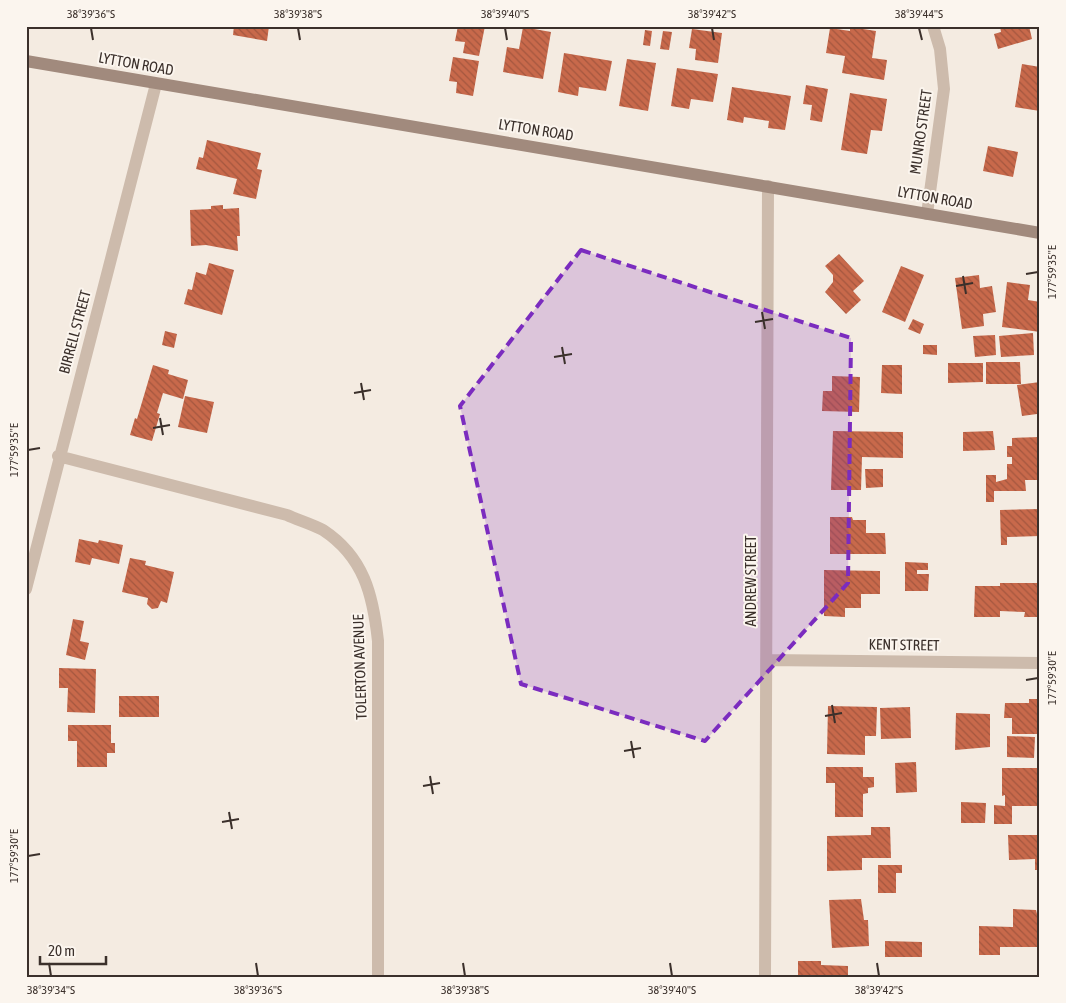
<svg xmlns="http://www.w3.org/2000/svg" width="1066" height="1003" viewBox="0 0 1066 1003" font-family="'Asap Condensed',sans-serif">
<defs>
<pattern id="building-back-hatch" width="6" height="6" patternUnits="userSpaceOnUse" patternTransform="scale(1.25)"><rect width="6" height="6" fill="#c8694b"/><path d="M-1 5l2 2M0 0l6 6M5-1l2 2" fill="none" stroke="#a4573f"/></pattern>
</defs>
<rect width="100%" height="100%" fill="#f4ebe1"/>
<!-- building -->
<path fill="url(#building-back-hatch)" d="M234 26H269L267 41 233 35Z
M458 26H485L479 56 463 53 465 42 455 41Z
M1000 26H1029L1032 39 998 49 994 34 1001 32Z
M523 27 551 32 543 79 503 72 507 47 519 49Z
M850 27 876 31 872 58 887 60 884 80 842 73 845 56 826 53 830 28 850 31Z
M692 29 722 33 718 63 695 60 696 49 689 48Z
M645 30 652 31 650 46 643 45Z
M663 31 672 32 669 50 660 49Z
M564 53 612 61 606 91 579 87 578 96 558 92Z
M453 57 479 61 473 96 456 93 457 82 449 81Z
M627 59 656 63 648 111 619 106Z
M1022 64 1040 67V111L1015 107Z
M677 68 718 74 713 102 691 99 689 109 671 106Z
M806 85 828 89 822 122 810 120 812 105 803 104Z
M732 87 791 96 785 130 768 128 769 121 744 117 743 123 727 120Z
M850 93 887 99 882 131 871 130 867 154 841 150Z
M207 140 261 153 257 169 262 170 256 199 233 194 237 179 196 169 199 157 203 158Z
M988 146 1018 152 1013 177 983 171Z
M223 205V209L239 208 240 236H237L238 251 206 245 191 246 190 210 211 209V206Z
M839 254 864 281 853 291 861 300 846 314 825 292 833 282V275L825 266Z
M209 263 234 270 222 315 184 304 188 289 192 290 196 272 206 275Z
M901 266 924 275 905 322 882 312Z
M979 275 980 288 992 286 996 312 983 314 984 326 962 329 955 278Z
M1007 282 1030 285 1028 300 1040 302V332L1002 327Z
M913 319 924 324 920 334 908 329Z
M165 331 177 334 174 348 162 345Z
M1033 333 1034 355 1001 357 999 336Z
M995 335 996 355 975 357 973 336Z
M923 345H937V355L923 354Z
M986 362H1020L1021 384H986Z
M948 363H983V382L948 383Z
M153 365 169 370 168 374 188 380 183 399 163 393 157 413 160 414 152 441 130 435 135 418 137 419Z
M882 365H902V394L881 393Z
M832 376 860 377 859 412 822 411 823 391H832Z
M1040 382V416L1037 414 1022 416 1017 385Z
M185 396 214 402 207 433 178 427Z
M833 431 903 432V458L862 457 861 490H831Z
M993 431 995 450 963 451V432Z
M1040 437V480H1025L1026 491H994V502H986V475H996V482L1007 479V464H1012V457H1007V446H1012V438Z
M865 469H883V487L866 488Z
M1040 509V536L1007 537V545H1001L1000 510Z
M830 517H852L853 520H866V533H885L886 554H830Z
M79 539 98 543 99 540 123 545 119 564 92 558 90 565 75 562Z
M130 558 146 561 145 565 174 572 167 603 161 601 158 608 152 609 147 604 148 598 122 592Z
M905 562 928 563V570H917V574H929L928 591H905Z
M824 570 880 571V594H861V608H845V617L824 616Z
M1000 583H1040V617H1024L1025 612 1000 611V617H974L975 586H1000Z
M73 619 84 621 80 641 89 643 85 660 66 655Z
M59 668 96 669 95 713 67 712 68 688H59Z
M119 696H159V717H119Z
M1029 699H1040V734H1012V718H1004L1005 703H1029Z
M828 706 877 707 876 736H865V755L827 754Z
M910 707 911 738 881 739 880 708Z
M956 713 990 714V747L955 750Z
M68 725H111V743H115V753H107V767H77V741H68Z
M1007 736 1035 737 1034 758 1007 757Z
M916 762 917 792 896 793 895 763Z
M826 767H863V777H874V787L868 788V793L863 794V817H835V783H826Z
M1002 768H1040L1039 806H1012V824H994V805L1005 806V795L1002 796Z
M961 802 986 803 985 823H961Z
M871 827H890L891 858H862V870L827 871V836L871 835Z
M1008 835H1040V870H1035V859L1009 860Z
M878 865H902V873H896V893H878Z
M861 899 864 920H868L869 946 832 948 829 900Z
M1013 909 1036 910 1037 914H1040V947H1000V955H979V926L1013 927Z
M885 941 922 942V957H885Z
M798 961H821V965L848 966V977H798Z"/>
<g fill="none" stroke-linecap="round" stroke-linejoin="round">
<!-- street -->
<path stroke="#cdbbac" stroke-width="12" d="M927 214 944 89 940 49 933 26
M58 456 287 515C298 520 312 524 323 530 364 557 373 595 378 641V977
M26 589 156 84
M767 660 1040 663
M765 977 768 186"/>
<!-- secondary -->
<path stroke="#a18a7d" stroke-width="12" d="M26 61 1040 233"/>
</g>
<!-- marked area -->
<path fill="#7b2cbf" fill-opacity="0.2" stroke="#7b2cbf" stroke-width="4" stroke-dasharray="10 6" stroke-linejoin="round" d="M581 250 851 338 848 583 705 741 521 684 460 406Z"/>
<!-- ticks -->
<path fill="none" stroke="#3b302b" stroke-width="2" d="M91 28 93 40M298 28 300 40M505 28 507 40M712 28 714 40M919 28 922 40M1026 274 1038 272M963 276 966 294M956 286 973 283M762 312 765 329M755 322 773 319M562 347 565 364M554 357 572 354M361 383 364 400M354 393 371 390M160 418 163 435M153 428 170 425M28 450 40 448M1026 680 1038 678M832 705 835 723M825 716 842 713M631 741 634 758M624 751 641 748M430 776 433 794M423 786 440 783M229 812 232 829M222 822 239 819M28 856 40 854M49 963 51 976M256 963 258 976M463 963 465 976M670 963 672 976M877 963 879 976"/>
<g text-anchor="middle" stroke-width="4" stroke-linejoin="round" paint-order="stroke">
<!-- street labels -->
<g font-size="15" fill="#3b302b" stroke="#fbf5ee">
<text transform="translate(136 64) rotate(10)" y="5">LYTTON ROAD</text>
<text transform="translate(536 130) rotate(9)" y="5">LYTTON ROAD</text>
<text transform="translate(921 132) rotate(-82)" y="5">MUNRO STREET</text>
<text transform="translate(935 198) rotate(10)" y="5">LYTTON ROAD</text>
<text transform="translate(75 332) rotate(-75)" y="5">BIRRELL STREET</text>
<text transform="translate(751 581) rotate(-90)" y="5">ANDREW STREET</text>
<text transform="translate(904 645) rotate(1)" y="5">KENT STREET</text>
<text transform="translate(360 667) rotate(-92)" y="5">TOLERTON AVENUE</text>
</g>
</g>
<!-- border -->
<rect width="1066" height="1003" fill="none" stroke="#fbf5ee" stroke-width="55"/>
<!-- scale -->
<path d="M40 956v8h66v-8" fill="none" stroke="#3b302b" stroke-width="2.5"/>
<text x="48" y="956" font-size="15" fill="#3b302b" stroke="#fbf5ee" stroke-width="4" paint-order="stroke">20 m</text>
<rect x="28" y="28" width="1010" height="948" fill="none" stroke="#3b302b" stroke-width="2"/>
<g font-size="12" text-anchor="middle" fill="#3b302b">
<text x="91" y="18">38°39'36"S</text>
<text x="298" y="18">38°39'38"S</text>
<text x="505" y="18">38°39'40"S</text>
<text x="712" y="18">38°39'42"S</text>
<text x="919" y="18">38°39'44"S</text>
<text transform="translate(1052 272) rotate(-90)" y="4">177°59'35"E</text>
<text transform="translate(14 450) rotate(-90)" y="4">177°59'35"E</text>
<text transform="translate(1052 678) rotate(-90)" y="4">177°59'30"E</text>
<text transform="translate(14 856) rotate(-90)" y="4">177°59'30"E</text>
<text x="51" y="994">38°39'34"S</text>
<text x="258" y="994">38°39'36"S</text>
<text x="465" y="994">38°39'38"S</text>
<text x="672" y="994">38°39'40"S</text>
<text x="879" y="994">38°39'42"S</text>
</g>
</svg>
